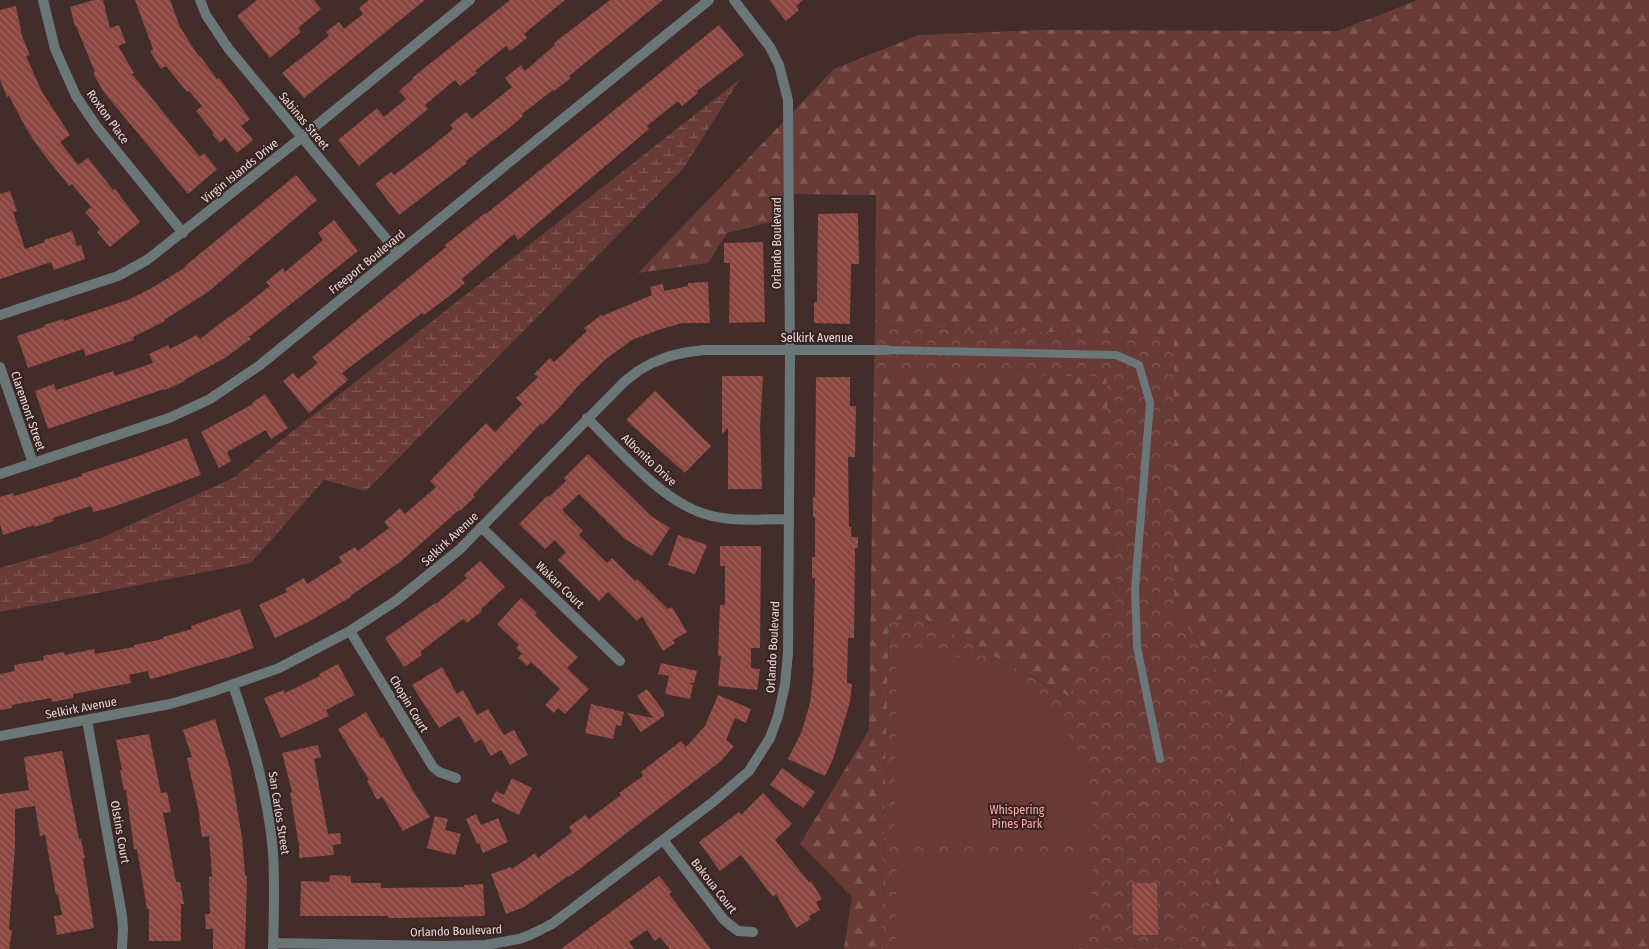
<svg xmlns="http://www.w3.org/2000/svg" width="1649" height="949" viewBox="0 0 1649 949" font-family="'Fira Sans Condensed',sans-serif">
<defs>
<pattern id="forest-firs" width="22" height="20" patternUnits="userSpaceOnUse" patternTransform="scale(1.25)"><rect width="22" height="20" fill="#683b37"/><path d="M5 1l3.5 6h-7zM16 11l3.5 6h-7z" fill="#7e5753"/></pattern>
<pattern id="wetland-marsh" width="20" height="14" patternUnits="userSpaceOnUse" patternTransform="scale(1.25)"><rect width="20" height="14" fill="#683b37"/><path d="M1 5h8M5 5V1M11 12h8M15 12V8" fill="none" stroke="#7e5753"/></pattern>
<pattern id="park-crowns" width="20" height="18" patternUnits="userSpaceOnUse" patternTransform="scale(1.25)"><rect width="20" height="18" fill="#683b37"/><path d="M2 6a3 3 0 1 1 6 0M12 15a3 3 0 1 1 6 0" fill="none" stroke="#7e5753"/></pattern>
<pattern id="building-back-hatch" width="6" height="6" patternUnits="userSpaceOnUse" patternTransform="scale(1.25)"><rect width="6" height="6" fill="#8c4640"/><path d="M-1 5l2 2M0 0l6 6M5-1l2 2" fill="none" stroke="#9c605b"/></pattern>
</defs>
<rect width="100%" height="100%" fill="#422d2a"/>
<!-- forest -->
<path fill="url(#forest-firs)" d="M1418 0H1649V949H1200L1243 763 1215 666 1174 609 1173 336 875 326 876 195 790 194 791 217 727 233 708 263 638 273 834 69 919 35 1039 30 1338 31Z
M874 371 1107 376 1117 599 1070 697 916 614 889 623 881 949H844L852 897 800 844 869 730Z"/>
<!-- wetland -->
<path fill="url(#wetland-marsh)" d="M740 79 683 169 366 491 324 480 251 563 0 612V568L99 539 233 478Z"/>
<!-- park -->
<path fill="url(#park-crowns)" d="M875 326 1174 336V609L1215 666 1243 763 1200 949H881L889 623 916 614 1069 697 1117 599 1106 377 874 371Z"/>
<!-- pitch -->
<path fill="#683b37" d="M897 647C924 652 953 655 980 662 1034 677 1075 729 1089 782 1094 802 1093 823 1093 843L909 845 894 832Z
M907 855 1093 858C1093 890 1091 920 1077 949H895L897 865Z"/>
<!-- building -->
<path fill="url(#building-back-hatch)" d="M94 0H103L110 28 119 25 126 43 118 46 134 73 132 74 200 157 204 153 217 169 188 194 103 91 93 73 95 72 76 26H75L70 7Z
M135 0H170L180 27 199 57 200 56 217 79 219 78 250 119 241 126 253 140 237 153 225 138 220 143 212 134 214 133 196 111 202 106 189 91 187 92 166 66 161 69 150 51 153 49Z
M257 0H314L321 9 298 28 301 32 270 58 237 16Z
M369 0H425L304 98 282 73 329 36 326 32 339 22 344 29 363 14 359 8Z
M510 0H565L524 34 527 38 510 51 506 46 475 71 477 73 460 86 455 80 425 105 428 109 359 166 338 140 377 108 384 117 406 99 399 91 413 79 412 78Z
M610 0H663L569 76 571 78 554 91 553 90 522 114 523 116 513 125 466 161 467 163 399 215 375 184 391 172 394 175 430 148 453 129 450 125 466 112 472 119 512 87 505 78 521 65 525 71 555 45 554 43Z
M769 0H803L796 6 799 10 786 21Z
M16 6 22 36 30 55 26 56 42 92 70 135 60 142 78 165 88 158 113 190 115 189 140 222 110 247 97 232 100 229 85 212 91 207 72 184 69 186 42 152 27 130 9 96 7 97 0 80V10Z
M719 25 744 55 697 91 698 93 682 106 678 101 647 126 649 129 518 240 514 234 462 279 465 283 448 297 424 315 422 313 342 373 348 380 309 413 283 381 293 373 298 379 318 363 312 357 446 247 445 245 485 213 486 214Z
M296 175 317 200 208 292 164 320 165 321 133 337 134 340 86 356 83 349 28 368 17 336 44 327V325L63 319 64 321 128 300 150 289 186 267 185 266Z
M10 191 17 211 13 212 25 249 45 242 44 240 72 231 77 246 81 245 85 259 54 270 51 262 0 279V194Z
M858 213 859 264H851L850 324 814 323V302H817L818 214Z
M334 220 358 251 249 337 251 339 241 346 225 358 184 380 185 381 165 390 164 389 48 429 35 391 54 384 56 390 113 371 115 376 153 363 149 354 168 345 170 349 197 335 200 339 230 316V317L270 286 266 282 283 268 285 272 323 240 318 233Z
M763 242 765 322 729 323 730 263H724V243Z
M708 282 710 323H682L658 330 632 340 606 359 578 386 558 409 542 425 541 423 515 451 473 495 475 497 460 511 459 510 400 562 350 596 351 597 308 622 275 638 259 605 287 592 285 589 304 578 307 584 342 562 339 557 355 547 358 551 389 528 384 522 400 508 405 514 436 487 430 481 486 423 495 432 522 404 516 398 538 377 534 374 550 358 554 362 587 331 584 328 601 315 602 316 652 295 650 287 663 284 664 291 688 286V283Z
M722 376H763L760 427 762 489H728V428L722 434Z
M816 377H850V406H856L855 457H848L849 527H851V537H858V548H855L854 638H848L847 683 852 684 850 702 833 759 825 776 788 759 802 731 810 703 814 668H813L815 578H812V557H815V517H813V497H815Z
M655 391 711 446 685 473 626 420Z
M265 394 288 428 271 439 266 430 227 452 231 461 219 468 201 432 253 404 252 403Z
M187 438 201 475 113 507 93 512 91 506 53 518 54 521 34 527V525L3 535 0 524V497L13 493 14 496 82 476 81 474 138 456Z
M588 454 651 516 670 528 652 556 625 539 579 494 562 510 583 531 579 535 607 563 612 558 635 581 637 579 668 609 672 607 687 632 673 640 675 643 663 651 642 616 637 621 608 592 599 601 558 560 566 552 555 540 545 549 519 524 547 496 549 497 566 481 564 478Z
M678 535 707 545 695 574 668 565Z
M720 546H761L760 648H751V668L760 669 757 690 718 686 721 656H718L720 605H725V566H720Z
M480 561 505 587 481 609 482 611 467 623 463 619 420 652 422 655 404 667 385 638 435 603 436 604 467 578 464 575Z
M521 598 537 613 535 615 550 630V631L578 657 567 668 589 689 565 714 558 708 554 713 545 705 560 689 531 662 527 666 518 658 522 654 516 648 519 645 497 624Z
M240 609 254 648 229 657 159 677 150 679 148 671 129 675 131 683 73 694V698L52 702 51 698 12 705V708L0 710V674L15 671 14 665 44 660 43 656 64 652 65 655 94 649 95 654 134 647V645L163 639V637L192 629 191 626Z
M661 663 697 671 694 683H688L693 685 690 699 665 694 669 676 658 674Z
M338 664 355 695 326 710 329 716 281 738 264 698 284 690 285 693 320 676 319 674Z
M442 667 457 694 463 690 477 715 488 709 504 735 514 730 528 755 510 765 501 750 491 756 481 739 475 743 459 716 439 728 412 685Z
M647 689 664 712V716L641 732 627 713 653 718 637 696Z
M718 695 751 709 746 723 735 718 726 740 734 746 721 761 569 877 568 876 524 907 506 914 491 874 511 867 512 869 535 853 538 858 572 832 569 827 585 815 589 819 621 795 619 793 643 776 641 772 681 741 686 747 705 726Z
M591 704 624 712 621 726 616 725 613 739 585 733Z
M366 712 381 738 383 737 412 789 430 817 403 831 382 797 377 800 367 781 369 780 338 729Z
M215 719 230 768 242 837 245 876H247L245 949H213V929H206L205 914H210L209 877 212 876 209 836 202 837 199 817H200L187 758 192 757 183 730Z
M149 734 161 793 167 792 171 812 163 813 176 882H180L184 904H181V941H149V909H147L137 849H134L126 790H124L120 770H122L116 740Z
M318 745 321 757 314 759 328 834 340 833 341 844 333 845 334 855 299 858V845L290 793 292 792 282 753Z
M62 751 79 839H81L85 858 83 859 94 928 57 935 54 916 62 915 58 894 56 895 45 835 40 836 35 806 15 809V846L9 930H12L9 949H0V794L29 790 24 757Z
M782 768 815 792 803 808 770 785Z
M512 778 532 788 519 815 491 801 496 791 504 795Z
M763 793 792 824 775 840 809 882 811 881 822 899 816 902 820 910 809 916 811 919 796 928 776 894 773 897 741 855 720 871 699 842 739 812 741 815Z
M476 814 481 825 498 818 508 842 483 853 479 843 477 844 466 819Z
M435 816 448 819 445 830 461 834 455 855 427 848Z
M330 875 351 876V883H381V888L464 887V885L483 884 485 916 401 918H388V916H300L301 881 329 882Z
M659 876 672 892 669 894 711 949H670L660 937 655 941 647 930 629 942 634 949H561Z
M1132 883H1157L1158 935H1133Z"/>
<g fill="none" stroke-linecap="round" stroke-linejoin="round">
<!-- lane -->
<path stroke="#6a7678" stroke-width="8" d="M887 350 1116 355 1139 365 1150 403 1135 589 1137 647 1160 759"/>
<!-- street -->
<path stroke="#6a7678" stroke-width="10" d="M43 0 55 49 76 96 97 127 183 233
M200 0 206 15 228 48 398 253
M0 315 118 276 147 260 301 138 470 0
M0 367 33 463
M587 418C622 452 664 505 712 516 737 522 764 519 789 519
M0 474 169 418 210 399 260 365 709 0
M481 527 620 661
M350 631 433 767 439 772 456 778
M233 685C252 740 268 794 273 852 275 884 274 916 273 948
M87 720 122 916 123 929 122 949
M0 736 170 704 211 692 279 668 350 631 397 600 459 550 624 382 638 371 652 363 670 356 688 352 705 350H887
M663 840 724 920 738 931 753 932
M274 943 442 946 486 945 519 939 530 935 552 924 713 802 749 771 770 738 778 716 785 685 788 653 790 351 788 100 779 65 770 47 734 0"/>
</g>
<g text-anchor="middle" stroke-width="4" stroke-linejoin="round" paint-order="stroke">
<!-- street labels -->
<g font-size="12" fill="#eadcda" stroke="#382321">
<text transform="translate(108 117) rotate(54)" y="4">Roxton Place</text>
<text transform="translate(304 121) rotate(50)" y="4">Sabinas Street</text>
<text transform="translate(240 171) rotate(-39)" y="4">Virgin Islands Drive</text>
<text transform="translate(777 243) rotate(-90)" y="4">Orlando Boulevard</text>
<text transform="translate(367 262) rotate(-39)" y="4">Freeport Boulevard</text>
<text x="817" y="342">Selkirk Avenue</text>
<text transform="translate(28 411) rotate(71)" y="4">Claremont Street</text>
<text transform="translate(649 460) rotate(43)" y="4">Albonito Drive</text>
<text transform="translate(450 539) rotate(-43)" y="4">Selkirk Avenue</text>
<text transform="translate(560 585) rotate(44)" y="4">Wakan Court</text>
<text transform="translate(773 647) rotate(-87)" y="4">Orlando Boulevard</text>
<text transform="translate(409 704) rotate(59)" y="4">Chopin Court</text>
<text transform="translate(81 708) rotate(-11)" y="4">Selkirk Avenue</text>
<text transform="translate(279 813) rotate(81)" y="4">San Carlos Street</text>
<text transform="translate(120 832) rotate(80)" y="4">Olstins Court</text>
<text transform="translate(714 886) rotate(52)" y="4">Bakoua Court</text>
<text transform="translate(456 931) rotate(-2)" y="4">Orlando Boulevard</text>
</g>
<!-- park labels -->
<g font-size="12" fill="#ffaba2" stroke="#382321">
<text x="1017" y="814">Whispering<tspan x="1017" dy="14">Pines Park</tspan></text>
</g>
</g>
</svg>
